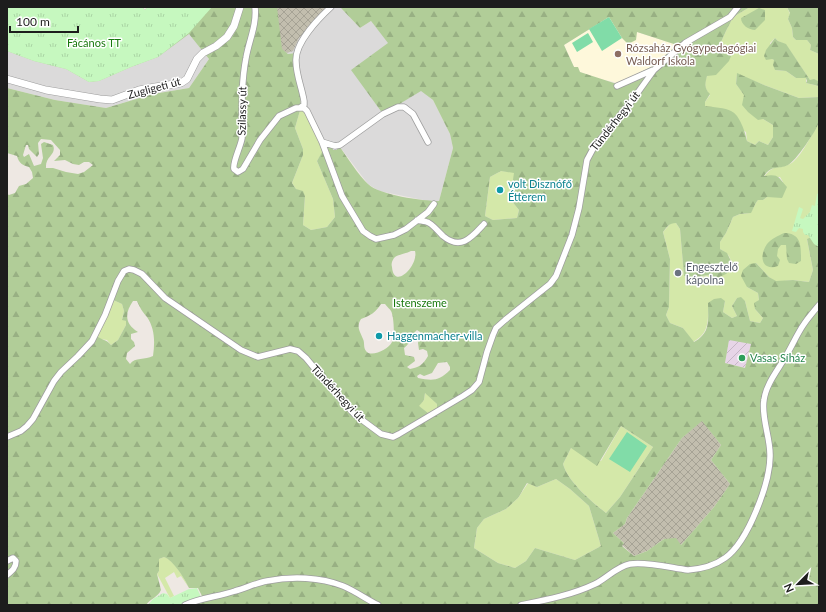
<svg xmlns="http://www.w3.org/2000/svg" width="826" height="612" viewBox="0 0 826 612" font-family="Lato,sans-serif">
<defs>
<pattern id="industrial-furrows" width="10" height="10" patternUnits="userSpaceOnUse"><rect width="10" height="10" fill="#e7d5e7"/><path d="M-1 1l2-2M0 10L10 0M9 11l2-2" fill="none" stroke="#c6b6c6"/></pattern>
<pattern id="construction-cross-hatch" width="8" height="8" patternUnits="userSpaceOnUse"><rect width="8" height="8" fill="#c2beae"/><path d="M0 0l8 8M0 8l8-8" fill="none" stroke="#a6a395"/></pattern>
<pattern id="forest-firs" width="22" height="20" patternUnits="userSpaceOnUse"><rect width="22" height="20" fill="#b1cd98"/><path d="M5 1l3.5 6h-7zM16 11l3.5 6h-7z" fill="#98b083"/></pattern>
<pattern id="park-tufts" width="24" height="20" patternUnits="userSpaceOnUse"><rect width="24" height="20" fill="#c6f8bf"/><path d="M3 7l-1-3M5 7V3M7 7l1-3M15 17l-1-3M17 17v-4M19 17l1-3" fill="none" stroke="#aad4a4"/></pattern>
</defs>
<rect width="100%" height="100%" fill="#eee8e3"/>
<!-- residential -->
<path fill="#dbdada" d="M277 7H340L360 28 371 21 389 43 352 70 398 105 421 90 433 100 450 134 453 148 439 201H428L379 191 368 184 340 147 338 150H333L326 145 301 107 296 53 288 54 282 49Z
M189 33 209 59 189 88 153 94 106 108 55 100 7 88V51L34 61 66 69 89 82 99 81 131 67 158 57Z"/>
<!-- industrial -->
<path fill="url(#industrial-furrows)" d="M729 339 751 344 745 368 725 363Z"/>
<!-- education -->
<path fill="#fef8db" d="M609 17 637 32 677 45 653 66 617 84 614 82 599 79 580 72 574 67 564 45Z"/>
<!-- construction -->
<path fill="url(#construction-cross-hatch)" d="M277 7H326L299 38 293 51 287 53 280 49 276 13Z
M702 420 721 445 711 460 730 484 714 507 681 545 674 539H664L647 551 634 556 622 545 624 543 613 533 625 524 627 518 682 438Z"/>
<!-- grass -->
<path fill="#d4e8a9" d="M750 7H787L790 14 788 19 792 28 793 37 796 40H807L811 45 810 50 819 54V83L817 81 810 80 786 45 778 41 775 38 770 43 772 59 774 60 775 70 786 71 796 78H806V83L819 86V97L799 98 764 85 737 74 736 84 763 119 773 125V137L768 145 759 141 755 145 747 141 746 132 705 106V102L710 95C696 80 716 65 726 54L717 51 726 31 733 17Z
M301 107 308 114 324 150 317 161 333 199 335 217 327 227 311 230 303 225 305 196 296 189 292 183 303 155V149L295 128Z
M819 123V237L807 239 813 270 809 282 793 280 776 282 769 277 756 263 747 287 758 293 759 300 755 309 763 318 760 323 750 321 745 301 737 298 732 306 737 316 732 318 723 312 725 301 708 303C708 320 710 333 693 342L683 328 670 323 666 315 669 307 670 259 663 232 671 223H676L680 229 684 276C702 282 716 271 731 261 729 254 726 253 720 249V242L726 233 733 217 740 214 750 213C754 208 754 205 758 200H763L767 197H776L783 182 780 177H764C774 162 783 170 793 162 804 152 811 135 819 123Z
M501 171 515 172 510 199 519 210 517 218 493 220 485 216 490 177Z
M111 299 122 304 124 311 122 319 126 321V325L118 340 111 345 107 340 100 339 95 335Z
M425 393 429 395 437 404V409L428 413 418 406 424 400Z
M621 426 653 447 620 497 606 513C592 502 568 482 563 464L571 448 601 461Z
M556 479 570 489 589 506 601 546 575 560 535 548 526 561 515 568 498 563 474 548 477 528 484 519 506 509 518 498 528 483 537 487Z
M164 557C173 559 185 579 189 588L181 576 177 578 174 572 165 578 174 596 170 598 157 574 159 571V559Z"/>
<!-- forest -->
<path fill="url(#forest-firs)" fill-rule="evenodd" d="M7 7H142L145 10 147 7H277L282 49 288 54 296 53 301 107 295 128 303 149V155L292 183 296 189 303 191 305 196 303 225 311 230 327 227 335 217 333 199 317 161 326 145 333 147V150H337V147H340C347 157 359 176 368 184 379 195 423 201 439 201L453 148 450 134 433 100 421 91 383 114 351 70 388 43 371 21 360 28 340 7H750L733 17 726 31 717 51 731 56 729 61 716 75 707 76C705 84 704 88 710 94L705 102V106C712 107 726 108 731 111 740 115 745 132 747 141L755 145 759 141 768 145 773 137V125L763 119 758 120 748 112 742 105 744 95 736 84 737 73 764 85 799 98 819 97C819 105 821 115 819 122 817 130 795 162 788 165 778 170 772 164 764 176 779 174 777 176 787 187L782 198 767 197 763 200H758C754 205 754 208 751 213L740 214 733 217 726 233 720 242V249L727 253 731 261 737 263 726 274 715 279 708 275 692 278 684 276 680 229 676 223C669 223 667 227 663 232L670 259 669 307 666 315 670 323 683 328 694 342C711 333 708 320 708 303L714 299 721 298 725 301 723 312 732 318 737 316 732 306 737 298 741 297 745 301 750 321 760 323 763 318 755 309 754 303 759 300 758 293 747 287 741 276 743 270 750 264 756 263 769 277 776 281 793 280 809 282 813 270 807 239 813 236 819 237V605H192L204 600 198 588H189C185 579 173 560 164 557L159 559V571L157 574 161 590C158 597 150 599 146 605H7V194L9 195 15 193 19 186 26 184 33 178 32 172 29 167C22 165 19 163 17 156L7 153V88L55 100 106 108 153 94 189 88 209 59 189 34 158 57 131 67 99 81 89 82 66 69 34 61 7 51ZM609 17 622 38 628 44 636 40 637 32 677 45 653 66 617 84 580 72 578 67H574L564 45ZM41 139 51 140 60 150V155L54 161 65 160 73 164 79 165 84 162H89L93 165 84 172 78 174 66 172 53 168H46C45 156 57 155 53 145L44 142 41 144 43 158 41 164 34 166 29 154 24 157 23 155 26 145H28L29 149 37 157 39 154 38 143ZM501 171 514 173 510 199 519 210 517 218 493 220 485 216 490 177ZM411 251H415C419 265 394 291 392 267 391 264 392 261 394 258 398 254 406 254 411 251ZM111 299 122 304 124 311 122 320 126 321V325L118 340 111 345C106 339 101 340 95 335ZM133 301H137C140 308 142 311 147 317 155 329 155 342 153 356 145 360 135 357 130 364L126 359 127 353 135 346 134 342 131 339V334L138 332C124 323 125 313 133 301ZM381 304H385C387 307 390 309 391 311 394 316 395 338 392 342 389 349 371 358 366 351 363 347 365 343 363 339 360 331 356 327 361 319 370 316 376 312 381 304ZM417 330 420 332 418 343 419 350 423 349 427 351 428 356C423 365 419 367 410 369L407 367 415 361 414 357 405 355 404 348C411 343 410 336 417 330ZM729 340 751 344 745 368 725 363ZM447 362 450 367V370C439 381 433 381 418 378L417 376 420 374 424 376 432 373 438 363ZM425 393 437 404V409L428 413 419 406 424 400ZM702 421 721 445 711 460 730 484 714 507 681 545 676 538 664 539 647 551 634 556 622 546 624 543 613 533 625 524 627 518 682 438ZM621 426 653 447 620 497 606 513C592 502 568 482 563 464L571 448 597 466ZM556 479 570 489 589 506 601 546 575 560 535 548 526 561 515 568 498 563 474 548 477 528 484 519 506 509 518 498 527 483 537 487Z
M787 7H819V54L810 50 811 45 807 40H796L793 37 792 28 788 19 790 13Z
M759 8 765 10V20L755 30C749 30 741 25 741 18Z
M775 38 778 41 786 44 810 80 814 79 818 81 819 86 806 83 807 81 806 78H796L786 71 775 70 773 65 774 60 772 59 766 60 764 56 766 50Z
M784 233C802 233 801 247 801 261L796 264 789 263 787 259 786 245H781L778 249 777 256 780 260 778 266C761 272 759 255 767 244 772 238 778 236 784 233Z"/>
<!-- park -->
<path fill="url(#park-tufts)" d="M7 7H142L145 10 147 7H212L189 33 158 57 131 67 99 81 89 82 66 69 34 61 7 51Z
M819 193V247L814 244 808 235H805L803 232V229L799 228 796 232 792 231 799 207 803 209 800 218 803 219 810 212 812 205 815 206 817 194Z
M197 588 201 597 187 601 181 605H148L153 599 163 593 167 594 170 598 189 589Z"/>
<!-- pitch -->
<path fill="#81dca8" d="M609 17 622 38 602 51 589 29Z
M588 33 593 42 577 52 572 43Z
M627 432 647 446 630 472 609 459Z"/>
<g fill="none" stroke-linecap="round" stroke-linejoin="round">
<!-- minor casing -->
<g stroke="#9e9e9e" stroke-width="7">
<path id="minor" d="M255 7C257 25 249 40 246 58 241 84 242 111 242 138 241 146 232 163 234 169L238 172 243 169 260 140 279 116 296 108H304L307 111 322 142 342 196 363 231 370 236 376 239 394 235 406 229 428 212 434 204
M617 86 653 70
M301 107 304 105V101C302 88 296 75 296 61 295 43 318 19 331 7
M322 142 335 146 340 145 383 114 398 107H404L413 114 428 142
M417 220C421 221 426 221 429 223 434 226 439 232 443 236 461 251 472 237 484 224
M7 437 21 431 27 426 33 419 54 381 61 372 78 356 92 341 105 315 118 281 124 271 129 269 134 270 142 274 165 298 241 350 258 357 290 349 298 351 306 358 325 381 354 414 381 434 393 437 399 434 463 396 472 390 479 382 487 352 493 335 496 328 505 320 550 284 556 276 572 235 579 208 587 160 594 147 631 102 654 70 685 43 730 17 738 7
M7 561 13 558 16 561C16 568 12 571 7 575
M185 605C203 597 218 597 235 591 246 588 256 583 267 581 292 576 320 577 343 586 355 591 366 599 378 605
M521 605C546 600 572 595 595 584 607 578 616 567 630 564 645 561 672 568 688 570 701 569 714 566 725 558 748 542 771 481 770 454 770 437 761 416 764 400 766 384 778 370 786 356 792 346 797 334 804 324 808 318 814 311 819 305"/>
</g>
<!-- tertiary casing -->
<g stroke="#9e9e9e" stroke-width="8">
<path id="tertiary" d="M7 79 46 90 100 99 112 100 139 90 155 87 181 83 187 79 197 59 203 53 216 46 227 37 234 26 240 7"/>
</g>
<!-- minor -->
<use href="#minor" stroke="#fff" stroke-width="5.5"/>
<!-- tertiary -->
<use href="#tertiary" stroke="#fff" stroke-width="7"/>
</g>
<!-- markers -->
<circle fill="#8d6e63" stroke="#fff" stroke-width="1.5" cx="618" cy="54" r="4"/>
<g fill="#0f9aa8" stroke="#fff" stroke-width="1.5">
<circle cx="500" cy="190" r="4"/>
<circle cx="379" cy="336" r="4"/>
</g>
<circle fill="#6b7280" stroke="#fff" stroke-width="1.5" cx="678" cy="273" r="4"/>
<circle fill="#2e9e5b" stroke="#fff" stroke-width="1.5" cx="742" cy="358" r="4"/>
<g text-anchor="middle" stroke-width="3" stroke-linejoin="round" paint-order="stroke">
<!-- park labels -->
<g font-size="11" fill="#18780d" stroke="#fff">
<text x="94" y="47">Fácános TT</text>
<text x="420" y="307">Istenszeme</text>
</g>
<!-- education labels -->
<g font-size="11" fill="#785e54" stroke="#fff" text-anchor="start">
<text x="626" y="52">Rózsaház Gyógypedagógiai<tspan x="626" dy="13">Waldorf Iskola</tspan></text>
</g>
<!-- street labels -->
<g font-size="11" fill="#1d1d1d" stroke="#fff">
<text transform="translate(154 88) rotate(-15)" y="4">Zugligeti út</text>
<text transform="translate(242 111) rotate(-89)" y="4">Szilassy út</text>
<text transform="translate(615 121) rotate(-52)" y="4">Tündérhegyi út</text>
<text transform="translate(338 393) rotate(47)" y="4">Tündérhegyi út</text>
</g>
<!-- culture labels -->
<g font-size="11" fill="#0d838f" stroke="#fff" text-anchor="start">
<text x="508" y="188">volt Disznófő<tspan x="508" dy="13">Étterem</tspan></text>
<text x="387" y="340">Haggenmacher-villa</text>
</g>
<!-- worship labels -->
<g font-size="11" fill="#5b616d" stroke="#fff" text-anchor="start">
<text x="686" y="271">Engesztelő<tspan x="686" dy="13">kápolna</tspan></text>
</g>
<!-- leisure labels -->
<g font-size="11" fill="#27864d" stroke="#fff" text-anchor="start">
<text x="750" y="362">Vasas Síház</text>
</g>
</g>
<!-- border -->
<rect width="826" height="612" fill="none" stroke="#1d1d1d" stroke-width="16"/>
<!-- north arrow -->
<g transform="translate(798 584) rotate(246)" stroke="#ffffff" stroke-width="3" paint-order="stroke">
<path d="M0-3L7 15L0 10L-7 15Z" fill="#1d1d1d"/>
<text y="-6" font-size="11" font-weight="bold" text-anchor="middle" fill="#1d1d1d">N</text>
</g>
<!-- scale -->
<path d="M10 26v6h68v-6" fill="none" stroke="#1d1d1d" stroke-width="2"/>
<text x="16" y="26" font-size="12" fill="#1d1d1d" stroke="#ffffff" stroke-width="3" paint-order="stroke">100 m</text>
</svg>
